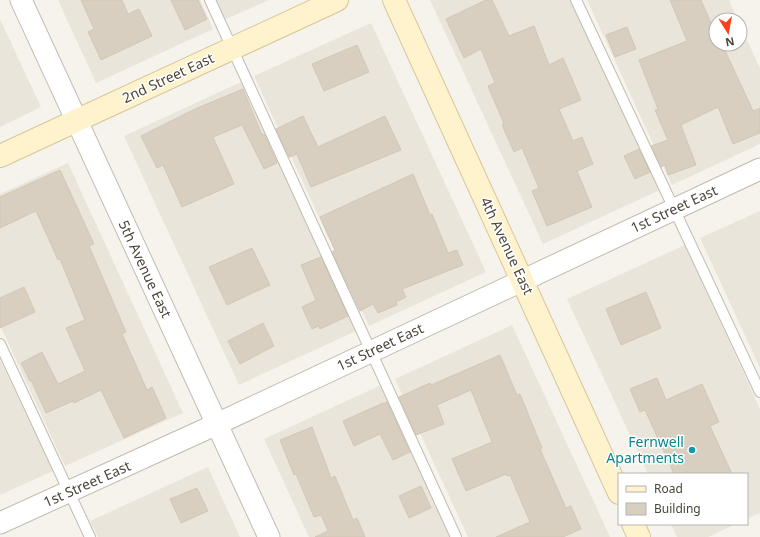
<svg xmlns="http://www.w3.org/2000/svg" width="760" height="537" viewBox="0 0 760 537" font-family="'Noto Sans',sans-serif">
<rect width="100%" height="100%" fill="#f6f3ec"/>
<!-- residential -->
<path fill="#eae5da" d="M58 0H200L213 29 96 83Z
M215 0H269L224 20Z
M430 0H572L660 190 543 244Z
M587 0H729L738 20H716V44H740V25L760 68V144L672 185Z
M0 19 41 107 0 127Z
M371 23 486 272 369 326 254 76Z
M241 82 356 331 239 385 124 136Z
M68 163 183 413 65 466 0 325V194Z
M760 211V368L700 238Z
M685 245 760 409V513L747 519V474H648L567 299Z
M512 325 610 537H468L395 379Z
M0 360 53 471 0 495Z
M381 385 452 537H309L264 439Z
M208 467 240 537H98L90 521Z
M671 524H736L708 537H677Z"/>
<!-- building -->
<path fill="#d8cfc1" stroke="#d3c7b4" d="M81 0H122L128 14 139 9 152 36 101 60 88 32 94 29Z
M171 0H198L207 19 185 30Z
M486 0H492L509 36 534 26 549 65 563 58 581 100 559 109 573 141 582 137 593 164 577 171 592 207 547 226 532 191 539 188 522 148 514 152 502 125 504 124 488 86 495 83 481 49 464 58 446 19Z
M670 0H701L714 30 716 32V44H722L753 111 760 108V133L733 144 718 107 689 121 681 125 696 165 668 175 665 165 661 167 651 146 668 140 655 110 658 109 639 60 687 41Z
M627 27 636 49 615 57 606 35Z
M357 45 369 72 324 91 312 64Z
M243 89 262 135 264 134 277 163 264 169 242 125 213 137 234 184 182 207 163 165 157 168 141 136 195 109Z
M303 116 318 147 385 116 401 150 311 187 297 154 289 157 276 129Z
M639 149 650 172 635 179 624 156Z
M60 170 94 244 89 246 126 332 122 334 147 390 152 387 166 418 124 438 101 390 74 403 73 401 46 413 31 380 30 381 21 363 42 352 58 384 85 371 66 328 85 320 60 259 58 260 36 211 0 228V197Z
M413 174 430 215 432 214 448 253 457 250 463 265 402 289 406 297 396 302 397 305 378 313 373 304 360 311 332 252 335 250 320 217Z
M252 248 270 285 227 305 209 267Z
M321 257 348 316 320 329 319 326 312 329 302 307 316 300 301 265Z
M24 287 35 312 0 328V298Z
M646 292 661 328 621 345 606 309Z
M263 323 274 346 240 364 228 341Z
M500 355 517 395 520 394 542 448 540 449 566 508 571 506 581 529 563 537H496L530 522 510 475 507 476 506 474 466 491 452 459 492 442 471 390 437 405 444 424 416 435 399 397 430 383 431 385Z
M657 378 666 400 702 384 719 422 710 426 732 474H674L645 410 640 412 630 389Z
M387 402 410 452 393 460 380 434 354 446 343 421 383 403V404Z
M312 427 331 478 335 476 353 520 357 518 365 537H315L328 531 321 515 314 517 296 474 294 475 280 440Z
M421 486 431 508 409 518 399 496Z
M197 488 208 511 181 523 170 499Z"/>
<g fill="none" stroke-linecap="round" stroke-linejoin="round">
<!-- lane casing -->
<g stroke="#c2bbae" stroke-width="12">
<path id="lane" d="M210 0 456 537
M576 0 760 392
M0 344 90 537"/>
</g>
<!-- street casing -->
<g stroke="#c2bbae" stroke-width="23">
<path id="street" d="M21 0 269 537
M0 523 217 424 760 169"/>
</g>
<!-- secondary casing -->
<g stroke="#d6c79b" stroke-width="24">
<path id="secondary" d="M394 0 619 493
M0 156 337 0
M633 524 639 537"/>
</g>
<!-- lane -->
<use href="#lane" stroke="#fff" stroke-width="10"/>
<!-- street -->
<use href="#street" stroke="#fff" stroke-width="21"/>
<!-- secondary -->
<use href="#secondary" stroke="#fff3cd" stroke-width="22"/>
</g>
<!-- markers -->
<circle fill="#0f9aa8" stroke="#fff" stroke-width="1.5" cx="692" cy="450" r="4"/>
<g text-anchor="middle" stroke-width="3" stroke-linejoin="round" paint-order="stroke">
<!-- street labels -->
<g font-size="14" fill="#4b4439" stroke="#fff">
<text transform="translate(168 78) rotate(-25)" y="5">2nd Street East</text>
<text transform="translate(674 209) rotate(-25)" y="5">1st Street East</text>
<text transform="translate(507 246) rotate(65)" y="5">4th Avenue East</text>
<text transform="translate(145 269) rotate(65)" y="5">5th Avenue East</text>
<text transform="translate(380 347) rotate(-25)" y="5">1st Street East</text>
<text transform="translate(87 484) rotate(-24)" y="5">1st Street East</text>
</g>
<!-- culture labels -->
<g font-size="14" fill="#0d838f" stroke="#fff" text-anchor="end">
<text x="684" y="447">Fernwell<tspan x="684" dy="16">Apartments</tspan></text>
</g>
</g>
<!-- legend -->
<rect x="618" y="473" width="130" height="52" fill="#ffffff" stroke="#b7b4b0"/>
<rect x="626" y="486" width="20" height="6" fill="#fff3cd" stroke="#b7b4b0"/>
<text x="654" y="493" font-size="12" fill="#4b4439">Road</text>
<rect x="626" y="503" width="20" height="12" fill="#d8cfc1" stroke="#b7b4b0"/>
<text x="654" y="513" font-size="12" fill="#4b4439">Building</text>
<!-- north arrow -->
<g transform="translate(728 32) rotate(169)"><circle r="19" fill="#ffffff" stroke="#b7b4b0"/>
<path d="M0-3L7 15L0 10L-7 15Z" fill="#fc3f1d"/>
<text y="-6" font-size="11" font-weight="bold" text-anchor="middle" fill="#4b4439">N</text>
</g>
</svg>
